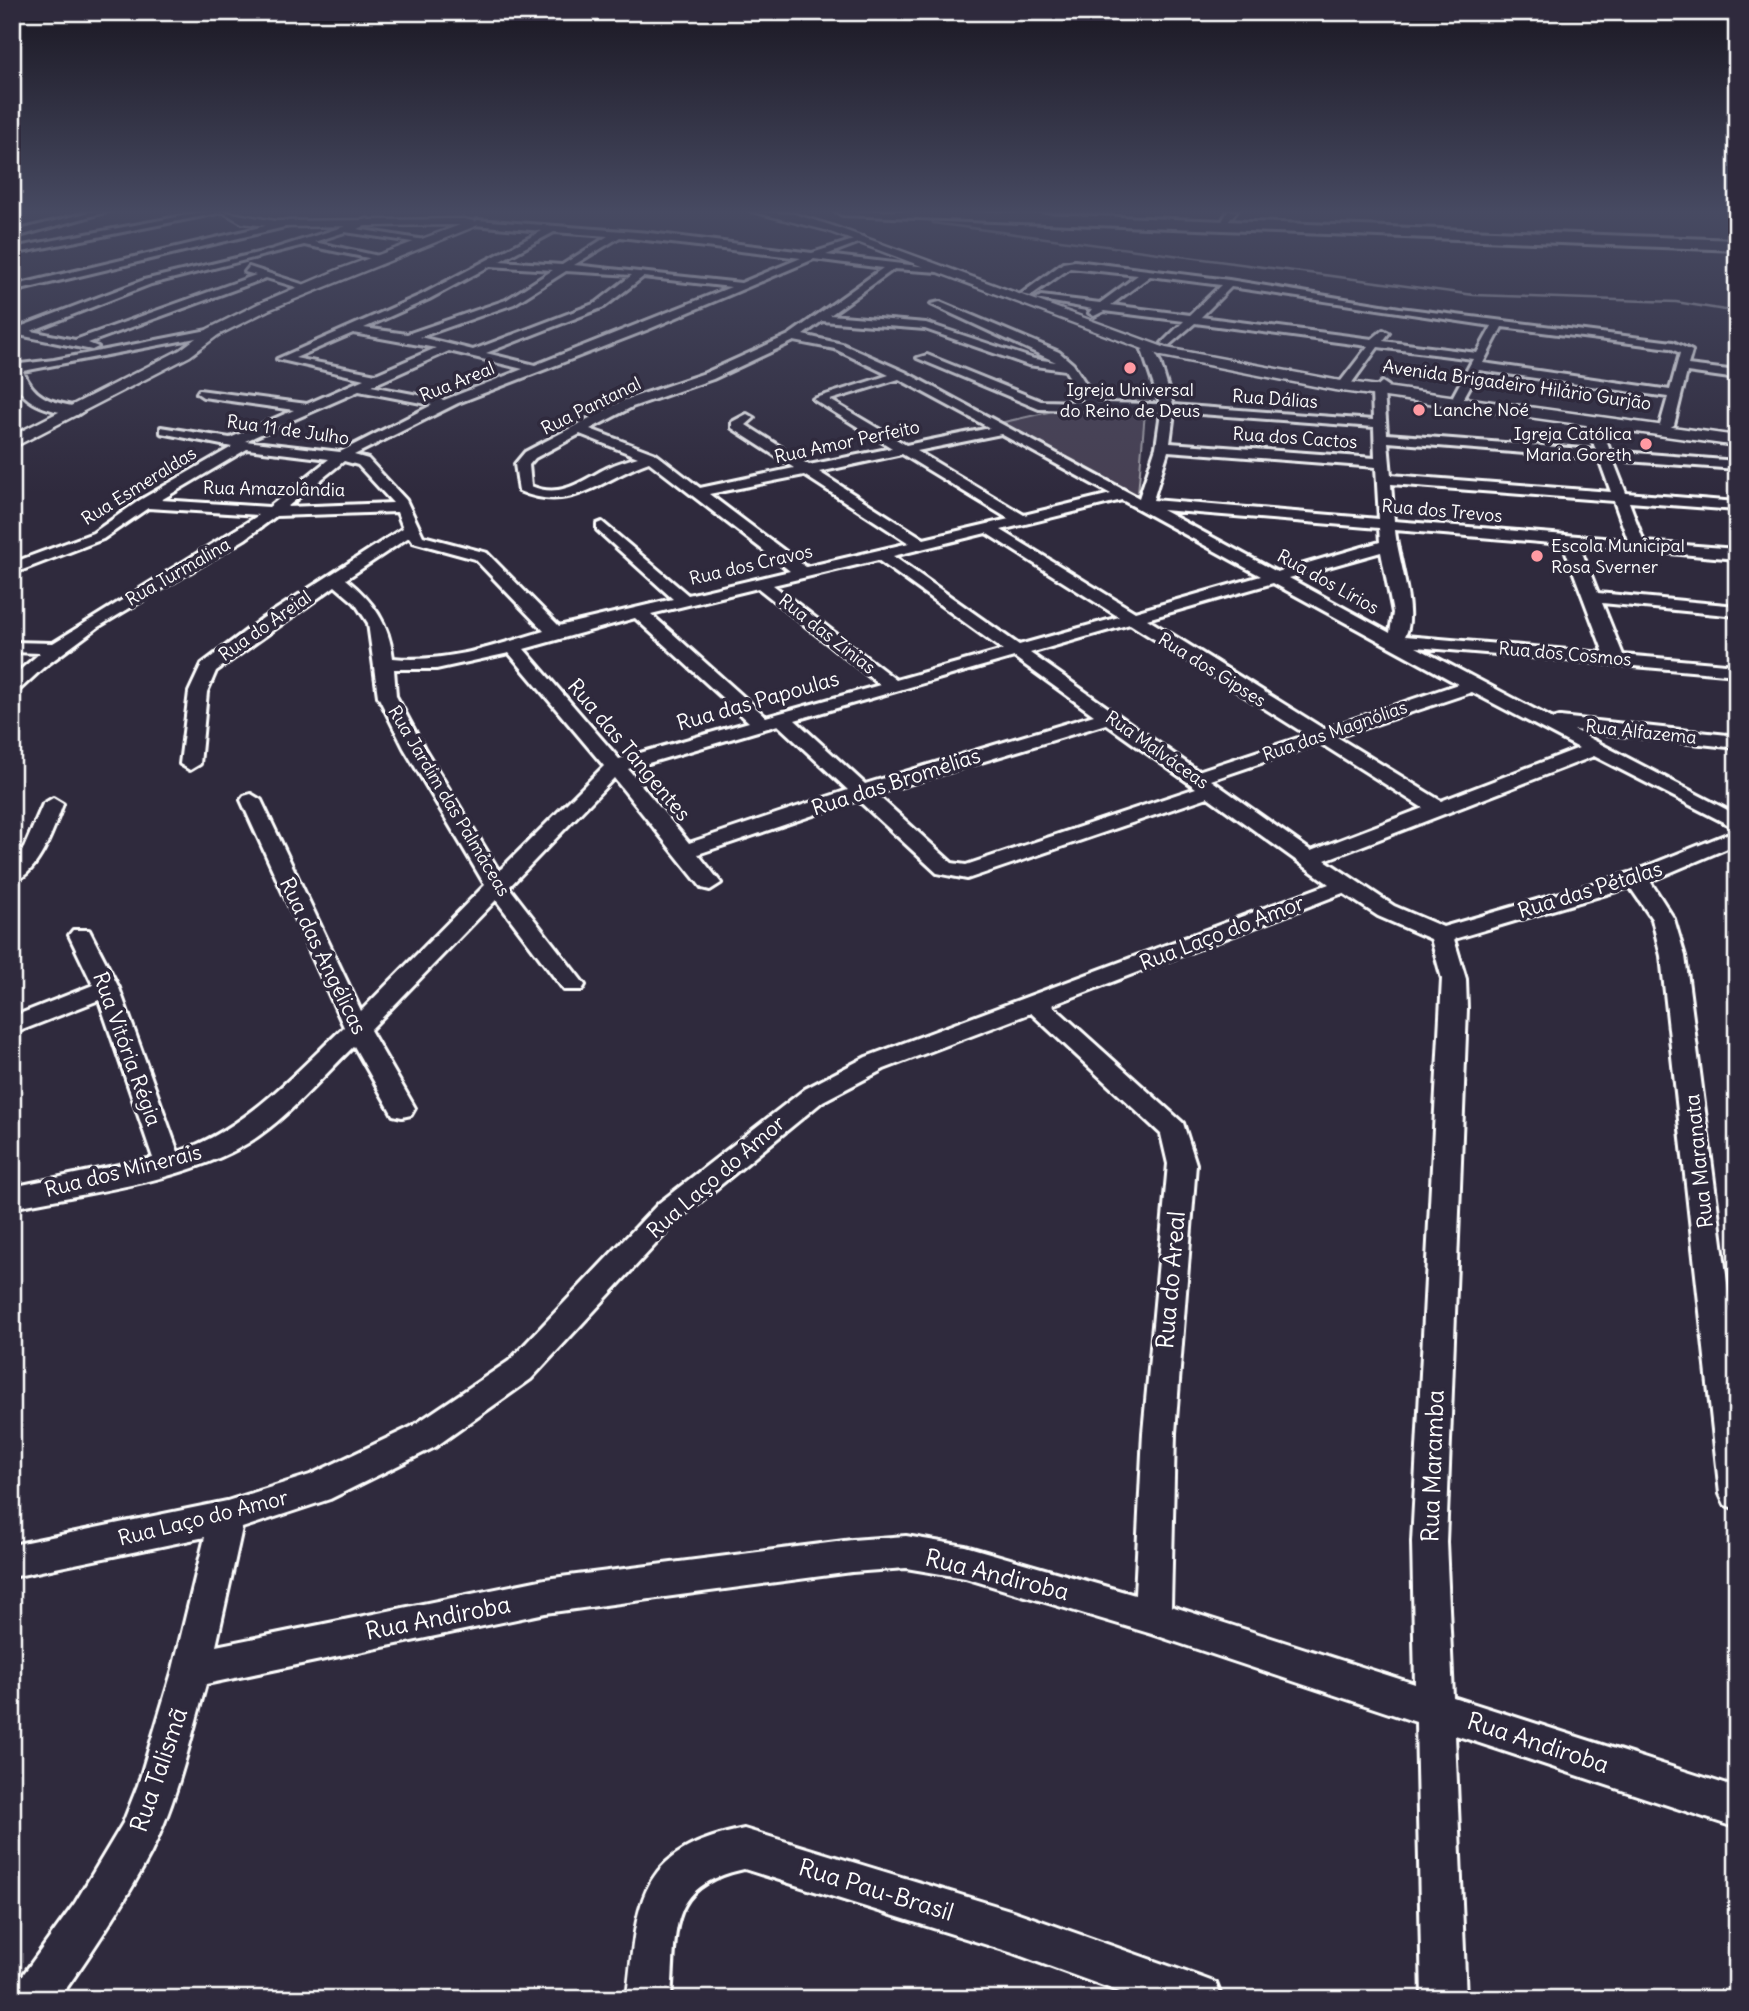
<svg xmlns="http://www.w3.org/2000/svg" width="1749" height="2011" viewBox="0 0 1749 2011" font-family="Delius,sans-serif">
<rect width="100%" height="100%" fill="#2f2a3d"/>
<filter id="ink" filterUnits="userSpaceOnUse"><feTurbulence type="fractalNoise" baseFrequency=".0143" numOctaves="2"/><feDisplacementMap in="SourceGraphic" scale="14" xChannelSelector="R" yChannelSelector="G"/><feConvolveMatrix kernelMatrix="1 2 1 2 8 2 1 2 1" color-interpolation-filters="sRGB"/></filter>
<g filter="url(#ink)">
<!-- green -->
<path fill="#464152" stroke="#a2a0a8" stroke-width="2" d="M1053 411 1145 412 1138 494H1128L1000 423Z"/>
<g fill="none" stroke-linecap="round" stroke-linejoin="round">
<!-- stream -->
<path stroke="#a7a6ad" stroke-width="2.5" d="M928 212 933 223 1474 295 1676 302 1737 312"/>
<!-- minor casing -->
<g stroke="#fff" stroke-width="6">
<path id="minor" d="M94 211H109L12 238V232Z
M209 211H228L12 254V248Z
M1228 211H1237L1227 223H1221Z
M368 219 371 224 357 229 431 241 426 244 345 232 314 242 388 258 383 261 304 245 151 284 31 331 75 340 256 275 245 272 249 267 311 287 306 290 266 278 88 343 98 347 92 350 19 335 12 337V330L144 280 270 250Z
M477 220 650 233 812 253 863 237V241L826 255 944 269 939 272 894 269 830 315 926 323 1034 359 1056 362 931 304 940 302 1059 352 1073 364 1098 403 1160 404 1142 350 1152 345 1158 348 1154 351 1160 362 1173 405 1373 420 1372 391 1382 382 1388 386 1384 391 1387 434 1596 450 1585 421 1592 417 1599 421 1610 451 1737 461V469L1613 460 1626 493 1737 502V510L1629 502 1644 542 1737 549V559L1579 545 1598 593 1737 606V616L1602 603 1623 655 1737 665V675L1416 647 1553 719 1560 717 1737 736V748L1574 730 1737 815V829L1594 756 1325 860 1394 906 1443 927 1630 873 1737 830V844L1650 881 1674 919 1685 956 1737 1360V1509L1725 1505 1720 1494 1661 956 1652 919 1630 887 1454 939 1466 979 1467 1009 1446 1542 1453 1697 1737 1788V1828L1455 1735 1466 1999H1422L1416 1722 1152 1634 965 1578 906 1568 852 1572 545 1613 206 1684C190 1741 177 1800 151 1853 124 1904 92 1952 59 1999H12L17 1983 75 1903 123 1823 138 1785 173 1669 205 1537 12 1577V1545L227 1501 310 1475 411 1427 509 1361 659 1203 805 1089 866 1057 1329 884 1208 797 967 879 937 873 858 800 698 854 721 883 710 890 702 888 614 778 509 887 585 985 582 990H564L496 900 370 1030 415 1108 411 1115 402 1117 393 1115 354 1046C320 1079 288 1118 248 1143 182 1183 87 1192 12 1208V1187L153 1158 99 1000 12 1034V1017L93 985 69 935 73 930H89L119 988 178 1152C246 1129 293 1075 344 1027L241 800 244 796 251 794 261 800 361 1011 485 885 404 748 378 696 368 623 355 603 335 586 216 671 207 692 200 764 190 770 180 764 189 692 202 664 263 618 403 528 397 512 276 516 245 539 98 627 44 667 18 691 12 692V677L40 653 12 652V642L53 643 259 515 148 508 103 539 12 574V563L93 533 140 500 232 447 161 433V427L230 438 294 410 203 397 197 393 199 390 307 404 364 379 277 359 421 295 542 231 474 225ZM554 232 608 236 562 265 500 261ZM620 237 801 258 741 283 574 265ZM814 259 883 268 789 335 705 373 622 401 525 452 515 464 519 491C572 514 601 479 649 462L790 571 688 595 602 522 597 524V530L673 599 559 626 487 553 423 536 406 500 368 459 354 455 458 403 649 329ZM490 266 553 270 506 300 407 334 364 328 429 299ZM566 271 632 275 596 303 473 350 420 337 514 304ZM643 277 731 287 535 365 486 353 604 307ZM822 321 925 329 1028 365 1065 370 1085 402 1041 401 927 355 917 358 1039 409 1161 412 1156 447 1139 498 905 372 842 344 803 335ZM353 333 436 348 376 374 295 358ZM794 341 835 349 889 375 813 399 892 448 809 465 746 425 754 418 747 414 732 422V428L794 468 700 488 656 454 590 429 632 407 713 379ZM449 351 523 369 444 400 371 386ZM899 379 990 428 906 445 830 400ZM359 391 432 405 340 452 245 441ZM1174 412 1374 427 1375 458 1170 443ZM580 434 638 457C628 460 617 463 607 468 581 481 561 499 531 486L529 465 535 458ZM1001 434 1111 494 1024 515 917 451ZM1388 442 1599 459 1611 492 1391 475ZM247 449 329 459 269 507 161 500ZM1168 451 1376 467 1379 519 1153 500ZM902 454 1009 519 924 539 819 472ZM344 461 358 465 393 503 287 507ZM804 475 909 543 806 567 709 494ZM1391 484 1614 501 1628 540 1394 521ZM1122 500 1261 576 1135 612 1001 530ZM1162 510 1379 528 1380 542 1277 572ZM1395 530 1563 544 1604 653 1405 636C1418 613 1397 557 1395 530ZM986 533 1119 617 1019 645 893 556ZM409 537 413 542 475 559 544 631C495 646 446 663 393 658 389 623 373 601 346 579ZM1381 552 1393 613 1390 633 1289 578ZM878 560 1003 650 896 680 773 585ZM1273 583 1458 684 1324 729 1147 619ZM758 588 880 685 766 717 651 614ZM635 618 749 722 619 759 524 649ZM1130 624 1307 735 1198 771 1030 653ZM509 653 604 766 499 871 424 748 396 696 394 669H436ZM1014 657 1094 715 865 784 795 720ZM1472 692 1579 748 1441 801 1337 737ZM1106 724 1196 788 966 865 952 863 876 794ZM778 725 848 790 689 843 628 769ZM1320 743 1423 808 1311 851 1211 780ZM1343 893 1378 916 1431 939 1442 979 1412 1542 1415 1684 1171 1606 1175 1433 1196 1164 1183 1123 1052 1005ZM1031 1013 1161 1134 1168 1164 1143 1433 1135 1595 965 1546 906 1536 852 1540 545 1579 216 1646 242 1528 330 1499 435 1447 531 1379 679 1219 823 1101 884 1069Z
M286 221 289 226 12 292V286Z
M1075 261 1229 280 1400 308 1673 342 1692 351 1688 365 1737 371V379L1687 372 1674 425 1667 429 1660 425 1668 397 1479 370 1463 399H1455L1453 396 1473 359 1378 347 1351 384 1347 385 1341 381 1368 346 1195 323 1168 346 1162 343 1184 321 1104 311 1094 316 1089 313 1092 309 1036 299 1041 296 1100 303 1138 275 1070 268 1030 296 1021 294 1063 263ZM1150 276 1221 285 1190 315 1111 305ZM1231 287 1492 326 1477 353 1383 341 1389 333 1383 330 1372 339 1201 317ZM1502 327 1670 348 1680 353 1670 390 1483 363Z
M213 329 219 332 217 334 23 371C35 401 54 402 82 408L83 411 77 415C47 411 12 402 12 365L54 360Z
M53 798 63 804C54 827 39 875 12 882V861L24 848 43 804Z
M744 1829 1013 1911 1200 1977 1216 1983 1222 1999H1139L1013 1953 744 1869C665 1886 677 1932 671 1999H627C638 1902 635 1851 744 1829Z"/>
</g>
<!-- tertiary casing -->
<g stroke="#fff" stroke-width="5">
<path id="tertiary" d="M221 211 275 221 464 219 483 223 268 310 218 335 190 356 12 448V436L180 350 208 329 258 304 340 269 460 225 275 227 242 223Z
M750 211 794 214 833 226 1166 348 1335 380 1737 436V446L1335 390 1162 356 825 230Z"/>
</g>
<!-- primary casing -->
<g stroke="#fff" stroke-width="6">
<path id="primary" d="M835 211H959L1737 240V250L842 215Z"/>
</g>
<!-- minor -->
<use href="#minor" fill="#2f2a3d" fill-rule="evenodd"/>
<!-- tertiary -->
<use href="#tertiary" fill="#2f2a3d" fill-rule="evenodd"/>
<!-- primary -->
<use href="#primary" fill="#2f2a3d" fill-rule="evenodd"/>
</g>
</g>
<!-- sky -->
<linearGradient id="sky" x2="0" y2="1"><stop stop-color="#1a1722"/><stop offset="0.43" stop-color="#474a62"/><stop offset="1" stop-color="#474a62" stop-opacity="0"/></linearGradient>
<rect width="1749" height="493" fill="url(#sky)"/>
<!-- markers -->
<g fill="#ff9aa2" stroke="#2f2a3d" stroke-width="2.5">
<circle cx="1130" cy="368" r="7"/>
<circle cx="1419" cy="410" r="7"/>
<circle cx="1646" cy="444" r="7"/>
<circle cx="1537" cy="556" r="7"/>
</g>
<g text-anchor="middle" stroke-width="7" stroke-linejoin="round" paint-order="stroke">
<!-- far-street labels -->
<g font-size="18" fill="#fff" stroke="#2f2a3d">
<text transform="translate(457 382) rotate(-22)" y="6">Rua Areal</text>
<text transform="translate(1517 385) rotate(8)" y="6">Avenida Brigadeiro Hilário Gurjão</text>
<text transform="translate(1275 399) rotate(4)" y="6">Rua Dálias</text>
<text transform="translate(591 406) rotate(-26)" y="6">Rua Pantanal</text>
<text transform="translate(288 430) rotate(8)" y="6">Rua 11 de Julho</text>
<text transform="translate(1295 438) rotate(4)" y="6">Rua dos Cactos</text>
<text transform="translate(847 442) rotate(-12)" y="6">Rua Amor Perfeito</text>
<text transform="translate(139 486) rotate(-32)" y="6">Rua Esmeraldas</text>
<text transform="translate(274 489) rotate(1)" y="6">Rua Amazolândia</text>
<text transform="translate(1442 511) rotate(5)" y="6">Rua dos Trevos</text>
<text transform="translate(751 565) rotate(-13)" y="6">Rua dos Cravos</text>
<text transform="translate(178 572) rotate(-30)" y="6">Rua Turmalina</text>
<text transform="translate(1328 582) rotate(29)" y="6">Rua dos Lírios</text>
<text transform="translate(265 626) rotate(-35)" y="6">Rua do Areial</text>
<text transform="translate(827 634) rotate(38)" y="6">Rua das Zinias</text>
<text transform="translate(1565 654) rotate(5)" y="6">Rua dos Cosmos</text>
<text transform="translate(1212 670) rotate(32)" y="6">Rua dos Gipses</text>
<text transform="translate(1335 731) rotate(-19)" y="6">Rua das Magnólias</text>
<text transform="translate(1641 732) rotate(6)" y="6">Rua Alfazema</text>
<text transform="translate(1157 750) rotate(35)" y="6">Rua Malváceas</text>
<text transform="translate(449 801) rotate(59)" y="6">Rua Jardim das Palmáceas</text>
</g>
<!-- far-poi labels -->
<g font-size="18" fill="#fff" stroke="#2f2a3d" text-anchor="start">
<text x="1130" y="396" text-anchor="middle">Igreja Universal<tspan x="1130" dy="21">do Reino de Deus</tspan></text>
<text x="1433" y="416">Lanche Noé</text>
<text x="1632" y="440" text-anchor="end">Igreja Católica<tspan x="1632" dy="21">Maria Goreth</tspan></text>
<text x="1551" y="552">Escola Municipal<tspan x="1551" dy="21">Rosa Sverner</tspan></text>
</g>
<!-- street labels -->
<g font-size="21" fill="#fff" stroke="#2f2a3d">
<text transform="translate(758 701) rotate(-16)" y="7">Rua das Papoulas</text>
<text transform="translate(629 750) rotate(50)" y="7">Rua das Tangentes</text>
<text transform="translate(896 782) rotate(-18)" y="7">Rua das Bromélias</text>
<text transform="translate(1590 890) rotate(-17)" y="7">Rua das Pétalas</text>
<text transform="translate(1222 933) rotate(-21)" y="7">Rua Laço do Amor</text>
<text transform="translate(323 956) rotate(64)" y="7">Rua das Angélicas</text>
<text transform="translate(127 1049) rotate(70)" y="7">Rua Vitória Régia</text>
<text transform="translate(1699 1161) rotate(-96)" y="7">Rua Maranata</text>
<text transform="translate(123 1171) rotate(-14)" y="7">Rua dos Minerais</text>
<text transform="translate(716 1177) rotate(-41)" y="7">Rua Laço do Amor</text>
<text transform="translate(203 1518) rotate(-14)" y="7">Rua Laço do Amor</text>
</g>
<!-- near-street labels -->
<g font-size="24" fill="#fff" stroke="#2f2a3d">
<text transform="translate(1171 1280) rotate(-85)" y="8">Rua do Areal</text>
<text transform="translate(1433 1466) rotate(-88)" y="8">Rua Maramba</text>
<text transform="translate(997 1575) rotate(14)" y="8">Rua Andiroba</text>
<text transform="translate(438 1618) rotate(-11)" y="8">Rua Andiroba</text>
<text transform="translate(1538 1743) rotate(18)" y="8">Rua Andiroba</text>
<text transform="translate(159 1770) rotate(-71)" y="8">Rua Talismã</text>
<text transform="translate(876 1890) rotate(17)" y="8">Rua Pau-Brasil</text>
</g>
</g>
<!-- margin -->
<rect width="1749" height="2011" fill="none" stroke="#2f2a3d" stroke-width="42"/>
<rect x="21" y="21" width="1707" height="1969" fill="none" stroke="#fff" stroke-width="2.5" filter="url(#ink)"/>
</svg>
